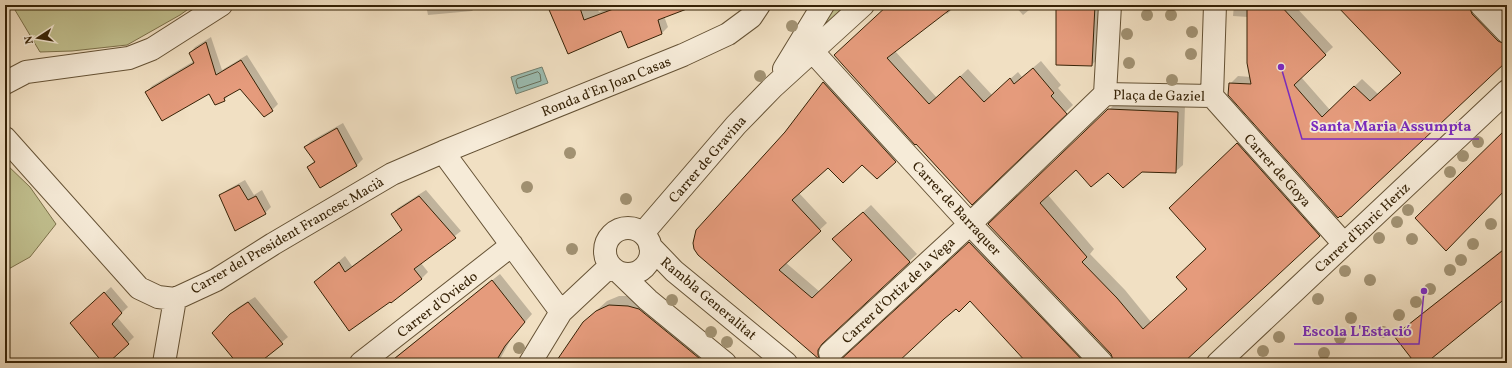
<svg xmlns="http://www.w3.org/2000/svg" width="1512" height="368" viewBox="0 0 1512 368" font-family="Vollkorn,serif">
<rect width="100%" height="100%" fill="#f1e0c3"/>
<filter id="stains"><feTurbulence type="fractalNoise" baseFrequency=".005" numOctaves="4"/><feColorMatrix values="0 0 0 0 .2 0 0 0 0 .09 0 0 0 0 .02 0 0 0 .5 -.17"/></filter>
<radialGradient id="worn" r=".72"><stop offset=".6" stop-color="#630" stop-opacity="0"/><stop offset="1" stop-color="#630" stop-opacity=".3"/></radialGradient>
<!-- green -->
<path fill="#c1c08f" stroke="#7c714a" d="M12 5H194L180 15 127 45 72 51 40 52Z
M834 5H847L818 32Z
M5 163 30 187 56 224 30 257 5 271Z"/>
<!-- water -->
<path fill="#9bbdb2" stroke="#737f6d" d="M542 67 548 83 516 94 511 77Z"/>
<!-- shadow -->
<path fill="#0003" d="M426 5H478L472 11 428 15Z
M548 5H596L599 12 617 5H696L664 16 668 27 662 33 628 47 622 30 569 53Z
M890 5H957L947 14 945 12 895 51 937 98 968 69 992 95 1018 72 1022 77 1041 61 1061 85 1058 88 1073 105 972 203 836 55Z
M1014 5H1035L1023 15Z
M1057 5H1102L1099 57 1092 65Z
M1234 5H1294L1333 47 1301 77 1330 110 1362 79 1378 94 1402 73 1344 5H1479L1507 34V60L1341 216 1230 84 1238 76 1251 77 1248 17 1233 16Z
M1499 5H1507V13Z
M211 37 222 70 247 55 278 104 272 110 241 88 230 94 224 100 210 92H147L152 86 194 61 190 53 195 47Z
M831 75 903 154 877 178 862 164 828 167 799 193 827 223 785 262 820 292 853 260 833 239 871 205 917 254 828 337 825 341V347L818 354 704 258 785 132 824 82Z
M1117 102 1185 105 1183 165 1175 172 1108 171 1076 169 1048 195 1094 249 1090 254 1125 290 1151 322 1188 289 1207 249 1178 200 1246 136 1327 227 1182 363H1115L1112 354 997 217Z
M343 123 363 159 357 165 308 167 315 160 305 147 311 141Z
M245 180 254 195 262 190 271 207 265 213 220 196 227 190Z
M426 190 461 231 421 263 428 272 422 278 391 302 322 276 345 256 352 266 403 229 392 214 398 208Z
M978 235 1100 363H1029L985 277 868 363H834L839 358 847 355Z
M1507 246V295L1424 363H1416L1395 336 1404 328Z
M500 274 532 314 512 337 498 363H388Z
M111 287 128 307 117 317 134 337 107 363H104L77 317Z
M619 296H638L726 363H557L584 322 607 301Z
M255 297 288 337 257 363H239L230 315 237 308Z"/>
<g fill="none" stroke-linecap="round" stroke-linejoin="round">
<!-- shore -->
<path stroke="#68705c" stroke-width="1" d="M538 72 540 74 541 81 520 88H518L516 81 517 79Z"/>
</g>
<!-- building -->
<path fill="#e59b7c" stroke="#362206" d="M547 5H579L584 20 624 5H692V7L658 20 662 34 628 48 621 31 568 54Z
M888 5H956L887 58 929 104 960 76 984 102 1010 78 1014 84 1033 68 1054 93 1051 96 1067 114 972 205 916 144 915 145 834 55Z
M1056 5H1095L1092 66 1056 65Z
M1247 5H1280L1326 55 1294 85 1322 117 1354 86 1370 101 1401 73 1336 5H1469L1472 14 1498 41 1505 44V63L1341 217 1340 216 1338 218 1228 95 1229 83 1251 84 1247 63Z
M206 42 216 75 241 60 273 111 264 117 240 89 224 98 225 101 215 105 209 94 162 121 145 92 194 63 189 53Z
M823 82 896 162 877 179 862 165 843 183 828 168 792 200 821 231 779 270 812 298 852 260 832 239 863 212 910 262 822 344 818 350V355L820 360 698 255 694 249 693 243 696 230 785 132Z
M1108 109 1178 112 1176 173 1142 172 1123 188 1108 173 1091 187 1076 170 1040 203 1087 257 1082 262 1117 298 1143 329 1187 289 1176 277 1206 249 1169 208 1237 143 1320 236 1183 363H1114L1111 354 988 224Z
M337 128 357 166 320 188 307 167 315 162 304 147Z
M1507 128V188L1446 251 1415 218Z
M239 185 248 200 256 196 266 214 235 231 219 195Z
M419 196 456 238 414 269 422 279 391 303 390 302 349 331 314 282 339 262 345 272 402 230 391 214Z
M969 242 1085 363H1027L970 301 959 312 956 309 944 319 897 363H837Z
M1507 247V297L1426 363H1415L1394 336Z
M492 280 525 322 505 346 495 363H389Z
M104 292 122 313 112 324 129 344 108 363H103L70 323Z
M248 302 283 344 259 363H237L212 333 230 314Z
M609 305 628 306 639 309 705 363H555L583 322 596 311Z"/>
<g fill="none" stroke-linecap="round" stroke-linejoin="round">
<!-- street casing -->
<g stroke="#655235" stroke-width="24">
<path id="street" d="M1110 5 1105 94 1212 96 1215 5
M1481 5 1507 32
M813 52 970 224 1102 363
M784 69 823 5
M5 83 26 72 129 58 152 49 221 5
M1212 96 1344 244
M5 138 139 288 158 297 175 299 216 280 273 244 392 174 443 152 683 55 728 34 751 17 759 5
M443 152 561 312
M605 251a23 23 0 1 1 46 0a23 23 0 1 1-46 0Z
M643 233 736 125 773 87 863 5
M650 246 674 271 786 363
M620 273 648 300 725 363
M830 353 970 224 1105 94
M164 363 175 299
M361 363 512 245
M530 363 561 312 610 266
M1218 363 1507 91"/>
</g>
<!-- street -->
<use href="#street" stroke="#f6ebd8" stroke-width="22"/>
</g>
<!-- trees -->
<g fill="#a19172">
<circle cx="1147" cy="15" r="6"/>
<circle cx="1171" cy="15" r="6"/>
<circle cx="792" cy="26" r="6"/>
<circle cx="1192" cy="32" r="6"/>
<circle cx="1127" cy="34" r="6"/>
<circle cx="1191" cy="54" r="6"/>
<circle cx="1129" cy="63" r="6"/>
<circle cx="760" cy="76" r="6"/>
<circle cx="1172" cy="80" r="6"/>
<circle cx="1478" cy="142" r="6"/>
<circle cx="570" cy="153" r="6"/>
<circle cx="1463" cy="156" r="6"/>
<circle cx="1450" cy="172" r="6"/>
<circle cx="527" cy="187" r="6"/>
<circle cx="626" cy="199" r="6"/>
<circle cx="1408" cy="210" r="6"/>
<circle cx="1397" cy="222" r="6"/>
<circle cx="1491" cy="224" r="6"/>
<circle cx="1379" cy="238" r="6"/>
<circle cx="1412" cy="239" r="6"/>
<circle cx="1473" cy="244" r="6"/>
<circle cx="572" cy="249" r="6"/>
<circle cx="1461" cy="260" r="6"/>
<circle cx="1450" cy="270" r="6"/>
<circle cx="1345" cy="271" r="6"/>
<circle cx="1370" cy="280" r="6"/>
<circle cx="1430" cy="289" r="6"/>
<circle cx="1318" cy="299" r="6"/>
<circle cx="672" cy="300" r="6"/>
<circle cx="1416" cy="302" r="6"/>
<circle cx="1399" cy="315" r="6"/>
<circle cx="1351" cy="318" r="6"/>
<circle cx="711" cy="332" r="6"/>
<circle cx="1383" cy="332" r="6"/>
<circle cx="1279" cy="337" r="6"/>
<circle cx="1340" cy="338" r="6"/>
<circle cx="727" cy="342" r="6"/>
<circle cx="519" cy="348" r="6"/>
<circle cx="1263" cy="351" r="6"/>
<circle cx="1324" cy="353" r="6"/>
</g>
<g text-anchor="middle" stroke-width="3.5" stroke-linejoin="round" paint-order="stroke">
<!-- street labels -->
<g font-size="14" fill="#362206" stroke="#f6ebd8">
<text transform="translate(606 86) rotate(-22)" y="5">Ronda d'En Joan Casas</text>
<text transform="translate(1159 95) rotate(1)" y="5">Plaça de Gaziel</text>
<text transform="translate(707 159) rotate(-49)" y="5">Carrer de Gravina</text>
<text transform="translate(1278 170) rotate(48)" y="5">Carrer de Goya</text>
<text transform="translate(957 208) rotate(47)" y="5">Carrer de Barraquer</text>
<text transform="translate(1362 227) rotate(-43)" y="5">Carrer d'Enric Heriz</text>
<text transform="translate(287 235) rotate(-30)" y="5">Carrer del President Francesc Macià</text>
<text transform="translate(898 290) rotate(-43)" y="5">Carrer d'Ortiz de la Vega</text>
<text transform="translate(709 298) rotate(40)" y="5">Rambla Generalitat</text>
<text transform="translate(437 304) rotate(-38)" y="5">Carrer d'Oviedo</text>
</g>
</g>
<!-- callouts -->
<path fill="none" stroke="#7b2cbf" stroke-width="1.5" d="M1281 67L1302 139H1479M1424 291L1419 344H1294"/>
<g fill="#7b2cbf" stroke="#f6ebd8" stroke-width="1.5">
<circle cx="1281" cy="67" r="4"/>
<circle cx="1424" cy="291" r="4"/>
</g>
<g font-size="15" text-anchor="middle" font-weight="bold" fill="#7b2cbf" stroke="#f6ebd8" stroke-width="3.5" stroke-linejoin="round" paint-order="stroke">
<text x="1391" y="131">Santa Maria Assumpta</text>
<text x="1357" y="336">Escola L'Estació</text>
</g>
<!-- margin -->
<rect width="1512" height="368" fill="none" stroke="#f1e0c3" stroke-width="20"/>
<rect x="6" y="6" width="1500" height="356" fill="none" stroke="#362206" stroke-width="2"/>
<rect x="10" y="10" width="1492" height="348" fill="none" stroke="#362206"/>
<!-- north arrow -->
<g transform="translate(38 38) rotate(258)" stroke="#f6ebd8" stroke-width="3" paint-order="stroke">
<path d="M0-3L7 15L0 10L-7 15Z" fill="#362206"/>
<text y="-6" font-size="11" font-weight="bold" text-anchor="middle" fill="#362206">N</text>
</g>
<rect width="100%" height="100%" filter="url(#stains)"/>
<rect width="100%" height="100%" fill="url(#worn)"/>
</svg>
